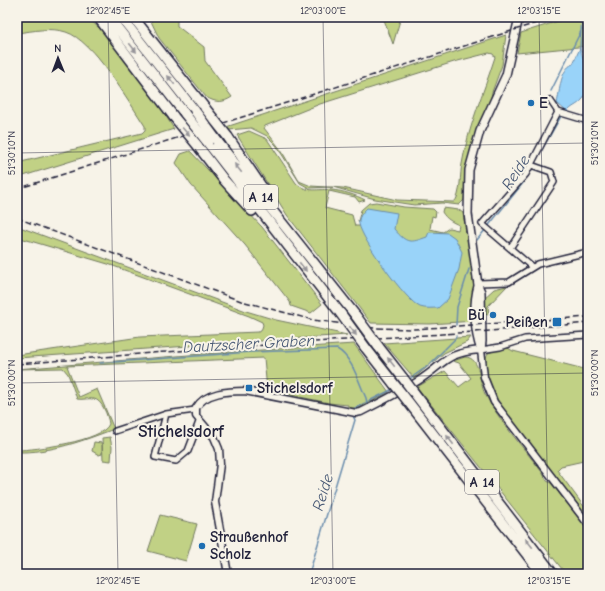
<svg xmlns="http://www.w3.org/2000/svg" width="605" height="591" viewBox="0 0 605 591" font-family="'Comic Neue',sans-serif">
<rect width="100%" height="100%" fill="#f7f3e8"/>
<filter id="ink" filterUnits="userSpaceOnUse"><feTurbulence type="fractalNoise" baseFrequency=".025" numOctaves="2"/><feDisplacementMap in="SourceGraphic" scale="8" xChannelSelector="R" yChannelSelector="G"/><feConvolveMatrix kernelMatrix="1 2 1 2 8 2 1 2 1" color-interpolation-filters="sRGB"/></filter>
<g filter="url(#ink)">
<!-- green -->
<path fill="#c1d185" stroke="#727a60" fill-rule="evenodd" d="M21 17H86L103 31 164 108V113L174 129 17 178V163L142 133 145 130V126C129 102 93 40 66 32 51 27 33 31 17 33V18Z
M149 17H177V26L204 47 205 61 232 97C223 103 216 103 206 97L159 38Z
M383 17H401L393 44Z
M571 17H588V46L517 53 521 33Z
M506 35 502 65 492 92 490 103 478 128 470 151 464 200 459 205 442 203 414 205 375 199 333 187 309 188 300 183 276 145 267 136 251 128 229 130 226 127ZM489 53 493 54 495 57C484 92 468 127 462 164 460 172 461 197 454 202L397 200 343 188 311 186 299 181 281 150 264 128 265 126 320 104 454 62Z
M249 131 267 139 296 183C308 194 318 188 332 190 342 191 356 195 365 200L359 202 355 197 329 191 325 208 352 215 355 226H361L413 301 422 240 414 243 407 242 358 221 361 210 369 203 376 202 404 207 433 209 436 212 435 217 432 216 430 229 443 232 449 228 458 230 459 225C452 222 446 219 442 212L443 208 459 210 463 213 474 279 475 321 429 324 371 323 287 215 237 135Z
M190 151 262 227 322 304 311 313 291 306 290 302 245 245 191 185 176 163 181 154Z
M17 226 246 311 276 320 347 335 17 358V355L140 337 258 332 261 331 263 325 262 322 249 316 108 264 17 237Z
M507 286 488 306 489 315 484 314 483 299 494 289Z
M471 337 467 342 444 353 414 378 384 343Z
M354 344 389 392 359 408H348V405L329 403 267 390 264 358 67 366 79 397 97 389 114 429C82 441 51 453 17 452V450C34 450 103 441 109 424 108 416 102 400 94 399 88 398 82 400 77 399L68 374 63 368 17 369 201 354Z
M506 347 513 351 588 370V460L561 466 557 470 588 512V519L500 405C494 394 480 364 488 353Z
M465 357C481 357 479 383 485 394 500 422 523 447 542 472L547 481 551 483 588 530V574H566L417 387 445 371 459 387 471 378 459 363 453 361Z
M110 437 112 447 111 461 103 460 102 438Z
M94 442 102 443V454L99 455 92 451Z
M160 515 197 524 186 561 148 551Z"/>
<!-- water -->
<path fill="#99d3f9" stroke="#698cad" d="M580 48C584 64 596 85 582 100 578 105 572 106 567 112L557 103C560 91 560 69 573 64Z
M367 208 397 213 394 229C407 244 410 243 427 237L429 232 448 233 455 238 462 252 459 269 448 299 438 308C433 308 425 309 420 307 406 301 362 240 359 224 358 217 362 213 367 208Z"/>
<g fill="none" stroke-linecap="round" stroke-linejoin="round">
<!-- stream -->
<path stroke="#698cad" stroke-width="1.5" d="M580 48 582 17
M551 91 582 29
M477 240 523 183 564 111
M456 325 457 307 469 269
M100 363 251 352 337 349C352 357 359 383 366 398L367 403
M408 380 429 365 455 339 456 336
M353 409 393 389
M309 574 355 420 353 416"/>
<!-- minor casing -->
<g stroke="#22223b" stroke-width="8">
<path id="minor" d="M550 100 558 112 588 121
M510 248 554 182 551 172 531 165
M532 267 482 224 526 174 558 112
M478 283 509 282 538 264 588 252
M481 350 500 347 525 339 588 335
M166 414 155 457 176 461 188 451 199 422
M115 431 166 414 195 410"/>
</g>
<!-- tertiary casing -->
<g stroke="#22223b" stroke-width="9">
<path id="tertiary" d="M228 574 215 502 220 464 219 449 214 437 196 416V408C205 392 229 391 245 391L356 413 361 412C381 402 400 392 418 381 446 363 444 353 481 350L484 377 494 402 588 524"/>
</g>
<!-- secondary casing -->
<g stroke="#22223b" stroke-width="10">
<path id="secondary" d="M478 286C473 304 474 332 481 350
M481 350 482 341 481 292 478 285 468 214 469 170 480 131 506 75 519 17"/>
</g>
<!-- motorway casing -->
<g stroke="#22223b" stroke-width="12">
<path id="motorway" d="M98 17 174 117
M109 17 185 114
M121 17 195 111
M133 17 205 108
M228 137 272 202
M217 141 356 316
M208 143 341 314
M198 146 224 180 252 211
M378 346 403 378
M365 347 394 384
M412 390 553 574
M403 395 542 574"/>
</g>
<!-- minor -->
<use href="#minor" stroke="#f7f3e8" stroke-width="5"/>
<!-- tertiary -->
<use href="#tertiary" stroke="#f7f3e8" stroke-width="6"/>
<!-- secondary -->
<use href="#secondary" stroke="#f7f3e8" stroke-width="7"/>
<!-- motorway -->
<use href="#motorway" stroke="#f7f3e8" stroke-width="9"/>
<!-- rail -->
<path stroke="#22223b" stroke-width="1.5" stroke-dasharray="6 3" stroke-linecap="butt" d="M17 189 555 17
M17 218 241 301 313 320 375 328 414 329 588 317
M17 364 202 349 490 331 588 323"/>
<!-- motorway-bridge casing -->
<g stroke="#22223b" stroke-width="12" stroke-linecap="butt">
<path id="motorway-bridge" d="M205 108 228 137
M195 111 217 141
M185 114 208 143
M174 117 198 146
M341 314 365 347
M356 316 378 346
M403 378 412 390
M394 384 403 395"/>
</g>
<!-- motorway-bridge -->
<use href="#motorway-bridge" stroke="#f7f3e8" stroke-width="9"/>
</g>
<!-- one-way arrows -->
<defs><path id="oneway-solid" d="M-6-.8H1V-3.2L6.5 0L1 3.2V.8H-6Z"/></defs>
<g fill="#97959a">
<use href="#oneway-solid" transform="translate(133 48) rotate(52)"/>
<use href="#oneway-solid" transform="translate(171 80) rotate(-128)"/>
<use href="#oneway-solid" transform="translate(186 132) rotate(50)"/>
<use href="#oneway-solid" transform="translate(238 168) rotate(-128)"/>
<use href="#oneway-solid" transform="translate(303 267) rotate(52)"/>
<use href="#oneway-solid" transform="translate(353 331) rotate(53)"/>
<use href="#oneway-solid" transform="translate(391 362) rotate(-128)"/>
<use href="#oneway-solid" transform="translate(450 440) rotate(-127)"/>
<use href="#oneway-solid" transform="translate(529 543) rotate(-128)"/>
</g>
</g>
<!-- ticks -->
<path fill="none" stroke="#22223b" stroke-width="1" stroke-opacity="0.45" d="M108 17 118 574M323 17 333 574M539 17 549 574M17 153 588 143M17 383 588 373"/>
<!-- markers -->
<g fill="#1f6fb2" stroke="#f7f3e8" stroke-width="1.5">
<circle cx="531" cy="103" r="4"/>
<circle cx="493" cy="315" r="4"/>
<rect x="552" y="317" width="10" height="10" rx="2"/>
<rect x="245" y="384" width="8" height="8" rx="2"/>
<circle cx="202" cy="546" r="4"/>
</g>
<g text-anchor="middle" stroke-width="4" stroke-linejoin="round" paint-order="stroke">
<!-- shield labels -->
<g fill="#f7f3e8" stroke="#62616f" stroke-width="1">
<rect x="244" y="185" width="34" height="24" rx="3"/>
<rect x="465" y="470" width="34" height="24" rx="3"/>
</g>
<g font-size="14" font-weight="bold" fill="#22223b">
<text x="261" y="202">A 14</text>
<text x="482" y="487">A 14</text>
</g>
<!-- poi labels -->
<g font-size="15" font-weight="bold" fill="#22223b" stroke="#f7f3e8" text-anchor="start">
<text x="539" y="108">E</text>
<text x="485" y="320" text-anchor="end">Bü</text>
<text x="548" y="327" text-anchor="end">Peißen</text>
<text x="257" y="393">Stichelsdorf</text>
<text x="210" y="542">Straußenhof<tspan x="210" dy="17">Scholz</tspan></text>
</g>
<!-- water labels -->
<g font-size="16" font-style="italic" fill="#465774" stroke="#f7f3e8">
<text transform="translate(515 172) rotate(-57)" y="6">Reide</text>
<text transform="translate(249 343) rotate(-3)" y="6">Dautzscher Graben</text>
<text transform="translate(322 492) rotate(-73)" y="6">Reide</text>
</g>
<!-- quarter labels -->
<g font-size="17" font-weight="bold" fill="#22223b" stroke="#f7f3e8">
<text x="181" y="437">Stichelsdorf</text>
</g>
</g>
<!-- margin -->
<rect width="605" height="591" fill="none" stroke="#f7f3e8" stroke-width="44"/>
<!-- north arrow -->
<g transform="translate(58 58) rotate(359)" stroke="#f7f3e8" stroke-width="3" paint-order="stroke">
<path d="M0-3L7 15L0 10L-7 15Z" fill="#22223b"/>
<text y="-6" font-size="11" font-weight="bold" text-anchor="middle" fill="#22223b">N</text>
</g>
<rect x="22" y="22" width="561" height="547" fill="none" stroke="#22223b" stroke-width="1.5"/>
<g font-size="10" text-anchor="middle" fill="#22223b">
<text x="108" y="14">12°02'45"E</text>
<text x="323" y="14">12°03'00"E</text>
<text x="539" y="14">12°03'15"E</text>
<text transform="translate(594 143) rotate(-90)" y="4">51°30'10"N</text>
<text transform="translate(11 153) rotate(-90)" y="4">51°30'10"N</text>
<text transform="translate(594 373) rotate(-90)" y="4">51°30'00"N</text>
<text transform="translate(11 383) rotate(-90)" y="4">51°30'00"N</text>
<text x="118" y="584">12°02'45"E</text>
<text x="333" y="584">12°03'00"E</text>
<text x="549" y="584">12°03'15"E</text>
</g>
</svg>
